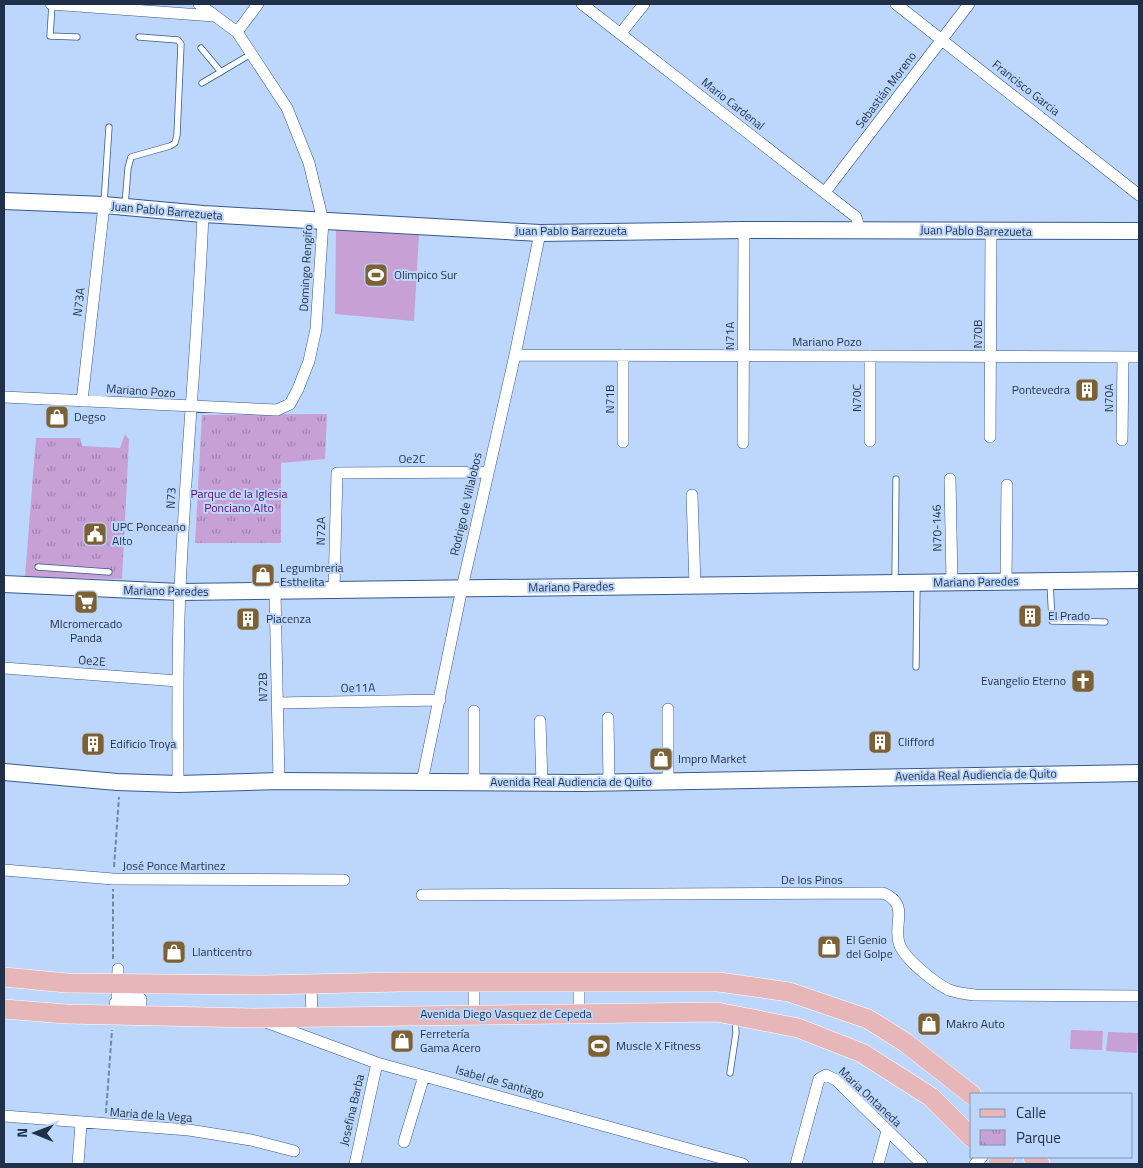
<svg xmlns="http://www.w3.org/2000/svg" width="1143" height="1168" viewBox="0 0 1143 1168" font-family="'Titillium Web',sans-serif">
<defs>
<pattern id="park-tufts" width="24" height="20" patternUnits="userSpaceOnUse" patternTransform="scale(1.25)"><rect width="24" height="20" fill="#c7a0d5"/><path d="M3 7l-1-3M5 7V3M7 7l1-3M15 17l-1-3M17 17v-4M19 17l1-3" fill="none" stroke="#a183af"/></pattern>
</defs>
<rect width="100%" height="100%" fill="#bdd6fb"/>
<!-- park -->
<path fill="url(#park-tufts)" d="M327 414 325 459 281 463V543H195L202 415Z
M125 434 129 440 122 579 25 577 36 438H80L82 446 120 448Z"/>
<!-- pitch -->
<path fill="#c7a0d5" d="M336 228 419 235 414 321 335 314Z
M1071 1030 1103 1031 1102 1050 1070 1049Z
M1108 1032 1138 1033 1137 1053 1106 1051Z"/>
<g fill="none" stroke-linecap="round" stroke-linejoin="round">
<!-- lane casing -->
<g stroke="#34598f" stroke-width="7">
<path id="lane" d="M52 4 50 36 77 37
M201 48 221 72
M202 83 251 54
M104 203 109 127
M125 205 128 168 131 157 170 146 175 143 177 135 181 44 178 40 139 37
M38 567 109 572
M895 581 896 479
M1050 583 1052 621 1105 622
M916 667 917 585
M730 1073 736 1033 735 1018"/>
</g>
<!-- street casing -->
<g stroke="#34598f" stroke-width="12">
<path id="street" d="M51 4 214 16
M582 4 856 217 860 230
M896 4 1139 195
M237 32 258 4
M621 33 644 4
M825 192 969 4
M515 355 1139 357
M870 356V441
M4 397 277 410 290 404 298 389 309 361 316 329 323 221 309 163 287 108 237 32 199 4
M82 401 104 205
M990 437 991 231
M1122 440 1123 357
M623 442V355
M743 443 744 230
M950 479 952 582
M692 495 695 585
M1006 582 1007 485
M334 590 337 473 488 472
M275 591 279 781
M4 668 178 681
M277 703 440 700
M668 709V781
M608 718 609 782
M540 721 542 783
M422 782 462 588 515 355 540 233
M474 783V711
M178 784C178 720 177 655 180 591 185 465 198 340 203 214
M4 870 113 879 344 880
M422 895 883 893C910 904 893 923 899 943 903 958 935 983 949 990 958 993 966 994 975 995L1139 996
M118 969 117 998 141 999V1003H115L116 1006 136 1007
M311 984 312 1016
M579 1013V982
M474 1014V982
M266 1022 377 1063 743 1164
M4 1116 189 1130 251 1140 294 1151
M404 1142 424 1076
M78 1164 81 1124
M355 1164 377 1063
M796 1164 819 1079 826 1075 836 1080 922 1164
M878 1164 887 1131
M975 1164 982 1157"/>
</g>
<!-- secondary casing -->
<g stroke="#34598f" stroke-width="18">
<path id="secondary" d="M4 201 104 205 203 214 540 233 744 230 1139 231
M4 584 180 592 1139 580
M4 772 117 782 178 784 279 781 581 783 1139 773"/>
</g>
<!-- primary casing -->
<g stroke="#fff" stroke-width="20">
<path id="primary" d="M4 977 67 983 263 985 400 982H719L789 992 868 1019 906 1043 972 1095
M4 1009 66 1014 253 1018 717 1012 798 1028 862 1053 931 1097 972 1138
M1033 1157 1040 1164
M998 1164 1006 1157"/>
</g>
<!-- path -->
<path stroke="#7186a5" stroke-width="2" stroke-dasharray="5 2.5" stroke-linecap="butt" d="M114 867 119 797
M113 959V889
M106 1113 112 1030"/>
<!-- lane -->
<use href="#lane" stroke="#fff" stroke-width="5.5"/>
<!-- street -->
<use href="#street" stroke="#fff" stroke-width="11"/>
<!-- secondary -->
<use href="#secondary" stroke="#fff" stroke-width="16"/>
<!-- primary -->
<use href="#primary" stroke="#e6b6b8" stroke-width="19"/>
</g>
<!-- icons -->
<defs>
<g id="stadium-square" transform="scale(1.25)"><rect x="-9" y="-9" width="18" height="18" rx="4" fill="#7d6134" stroke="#bdd6fb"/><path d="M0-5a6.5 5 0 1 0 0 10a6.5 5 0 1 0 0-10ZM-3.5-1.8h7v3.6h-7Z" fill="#fff"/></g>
<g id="building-square" transform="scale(1.25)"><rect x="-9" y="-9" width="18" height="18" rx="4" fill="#7d6134" stroke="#bdd6fb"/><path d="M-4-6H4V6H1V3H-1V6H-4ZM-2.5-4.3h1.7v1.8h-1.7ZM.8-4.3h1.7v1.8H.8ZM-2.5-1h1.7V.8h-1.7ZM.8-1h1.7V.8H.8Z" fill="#fff"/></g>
<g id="shop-square" transform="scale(1.25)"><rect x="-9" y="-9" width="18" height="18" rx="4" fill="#7d6134" stroke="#bdd6fb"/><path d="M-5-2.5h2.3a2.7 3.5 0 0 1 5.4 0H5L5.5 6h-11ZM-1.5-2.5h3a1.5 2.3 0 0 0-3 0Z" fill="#fff"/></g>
<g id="civic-square" transform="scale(1.25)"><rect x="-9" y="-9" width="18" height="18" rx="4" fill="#7d6134" stroke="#bdd6fb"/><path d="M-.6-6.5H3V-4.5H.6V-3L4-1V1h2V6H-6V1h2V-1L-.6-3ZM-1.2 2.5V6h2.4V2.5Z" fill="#fff"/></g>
<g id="supermarket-square" transform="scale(1.25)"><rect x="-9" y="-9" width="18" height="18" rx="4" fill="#7d6134" stroke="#bdd6fb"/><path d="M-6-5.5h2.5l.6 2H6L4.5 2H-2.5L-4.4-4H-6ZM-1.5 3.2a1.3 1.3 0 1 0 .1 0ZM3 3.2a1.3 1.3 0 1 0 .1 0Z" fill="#fff"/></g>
<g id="church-square" transform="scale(1.25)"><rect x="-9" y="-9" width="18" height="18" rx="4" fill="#7d6134" stroke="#bdd6fb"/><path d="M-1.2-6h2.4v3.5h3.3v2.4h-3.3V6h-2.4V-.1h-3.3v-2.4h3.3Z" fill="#fff"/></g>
</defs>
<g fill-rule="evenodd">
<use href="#stadium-square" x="376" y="275"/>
<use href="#building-square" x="1087" y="390"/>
<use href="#shop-square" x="57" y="417"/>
<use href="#civic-square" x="95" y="534"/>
<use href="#shop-square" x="263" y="575"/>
<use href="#supermarket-square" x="86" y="602"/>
<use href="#building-square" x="1030" y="616"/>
<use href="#building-square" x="248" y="619"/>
<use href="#church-square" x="1083" y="681"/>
<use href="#building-square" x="880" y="742"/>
<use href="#building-square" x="93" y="744"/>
<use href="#shop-square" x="661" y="759"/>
<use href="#shop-square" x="829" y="947"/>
<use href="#shop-square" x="174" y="952"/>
<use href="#shop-square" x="929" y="1024"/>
<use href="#shop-square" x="402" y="1041"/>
<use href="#stadium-square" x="599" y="1046"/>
</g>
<g text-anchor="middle" stroke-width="4" stroke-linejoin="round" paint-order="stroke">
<!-- street labels -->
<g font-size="12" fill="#1f3048" stroke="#bdd6fb">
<text transform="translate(1026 88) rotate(38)" y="4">Francisco Garcia</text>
<text transform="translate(886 90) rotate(-53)" y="4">Sebastián Moreno</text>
<text transform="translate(733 104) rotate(38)" y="4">Mario Cardenal</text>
<text transform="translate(167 211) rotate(5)" y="4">Juan Pablo Barrezueta</text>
<text x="571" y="235">Juan Pablo Barrezueta</text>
<text transform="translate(976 231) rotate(1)" y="4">Juan Pablo Barrezueta</text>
<text transform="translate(306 268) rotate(-87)" y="4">Domingo Rengifo</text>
<text transform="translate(79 302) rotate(-83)" y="4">N73A</text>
<text transform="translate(978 334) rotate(-90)" y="4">N70B</text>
<text transform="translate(730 336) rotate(-90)" y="4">N71A</text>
<text x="827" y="346">Mariano Pozo</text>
<text transform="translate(141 391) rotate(4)" y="4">Mariano Pozo</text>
<text transform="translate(857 398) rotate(-90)" y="4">N70C</text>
<text transform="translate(1109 398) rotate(-90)" y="4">N70A</text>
<text transform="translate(610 399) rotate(-90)" y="4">N71B</text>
<text x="412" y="463">Oe2C</text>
<text transform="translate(171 498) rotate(-87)" y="4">N73</text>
<text transform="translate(466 504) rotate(-77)" y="4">Rodrigo de Villalobos</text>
<text transform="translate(937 528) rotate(-91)" y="4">N70-146</text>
<text transform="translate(321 531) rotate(-89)" y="4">N72A</text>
<text transform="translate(976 582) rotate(-1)" y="4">Mariano Paredes</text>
<text transform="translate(571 587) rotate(-1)" y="4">Mariano Paredes</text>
<text transform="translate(166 591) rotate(1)" y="4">Mariano Paredes</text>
<text transform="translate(92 661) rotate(4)" y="4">Oe2E</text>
<text transform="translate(263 687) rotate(-91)" y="4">N72B</text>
<text transform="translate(358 688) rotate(-1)" y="4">Oe11A</text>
<text transform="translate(976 775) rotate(-1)" y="4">Avenida Real Audiencia de Quito</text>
<text x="571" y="786">Avenida Real Audiencia de Quito</text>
<text x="174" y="870">José Ponce Martinez</text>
<text x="812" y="884">De los Pinos</text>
<text x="506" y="1018">Avenida Diego Vasquez de Cepeda</text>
<text transform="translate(500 1082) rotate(16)" y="4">Isabel de Santiago</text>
<text transform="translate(870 1097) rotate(43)" y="4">Maria Ontaneda</text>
<text transform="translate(352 1110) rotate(-77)" y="4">Josefina Barba</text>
<text transform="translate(151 1115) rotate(4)" y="4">Maria de la Vega</text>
</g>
<!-- poi labels -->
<g font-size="12" fill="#1f3048" stroke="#bdd6fb" text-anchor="start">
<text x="394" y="279">Olimpico Sur</text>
<text x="1070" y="394" text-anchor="end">Pontevedra</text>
<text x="74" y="421">Degso</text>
<text x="112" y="531">UPC Ponceano<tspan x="112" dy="14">Alto</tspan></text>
<text x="280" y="572">Legumbreria<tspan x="280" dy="14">Esthelita</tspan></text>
<text x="1048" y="620">El Prado</text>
<text x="266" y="623">Piacenza</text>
<text x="86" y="628" text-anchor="middle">MIcromercado<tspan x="86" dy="14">Panda</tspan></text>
<text x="1066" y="685" text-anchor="end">Evangelio Eterno</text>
<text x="898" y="746">Clifford</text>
<text x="110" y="748">Edificio Troya</text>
<text x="678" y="763">Impro Market</text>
<text x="846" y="944">El Genio<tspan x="846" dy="14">del Golpe</tspan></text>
<text x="192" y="956">Llanticentro</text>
<text x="946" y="1028">Makro Auto</text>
<text x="420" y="1038">Ferretería<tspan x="420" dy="14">Gama Acero</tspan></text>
<text x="616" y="1050">Muscle X Fitness</text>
</g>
<!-- park labels -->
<g font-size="12" fill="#5a0b6f" stroke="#bdd6fb">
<text x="239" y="498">Parque de la Iglesia<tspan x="239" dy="14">Ponciano Alto</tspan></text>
</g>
</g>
<!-- border -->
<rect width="1143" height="1168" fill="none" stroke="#1f3048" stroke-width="10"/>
<!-- legend -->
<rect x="970" y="1093" width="162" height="65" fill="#bdd6fb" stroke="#7e94b3"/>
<rect x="980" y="1109" width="25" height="8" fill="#e6b6b8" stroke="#7e94b3"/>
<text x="1016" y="1118" font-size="15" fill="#1f3048">Calle</text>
<rect x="980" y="1130" width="25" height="15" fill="url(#park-tufts)" stroke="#7e94b3"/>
<text x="1016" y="1143" font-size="15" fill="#1f3048">Parque</text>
<!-- north arrow -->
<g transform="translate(35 1133) rotate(271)" stroke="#bdd6fb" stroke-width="4" paint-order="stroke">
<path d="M0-4L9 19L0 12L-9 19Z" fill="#1f3048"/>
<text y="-8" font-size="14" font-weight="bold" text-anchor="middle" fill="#1f3048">N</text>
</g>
</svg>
